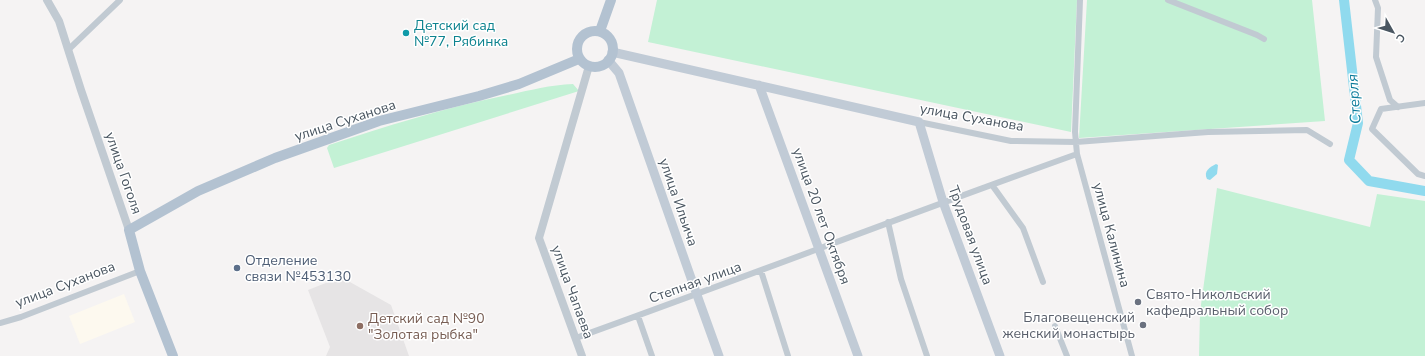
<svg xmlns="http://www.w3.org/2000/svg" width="1425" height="356" viewBox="0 0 1425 356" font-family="'Nunito Sans',sans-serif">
<rect width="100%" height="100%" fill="#f5f3f3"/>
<!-- commercial -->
<path fill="#fdf9ef" d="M124 294 135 322 80 344 69 316Z"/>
<!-- education -->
<path fill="#e6e4e5" d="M341 277 391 305 409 356H326L330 347 308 290Z"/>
<!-- green -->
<path fill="#c3f1d5" d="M657 0H1077L1071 132 648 42Z
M1087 0H1312L1325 121 1079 138Z
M573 84 579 91 334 168 327 148 329 145C387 126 444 108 503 96 527 91 549 85 573 84Z
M1217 188 1370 227 1377 194 1425 201V356H1199L1200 312Z"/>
<!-- water -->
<path fill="#90daee" d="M1216 164 1218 165 1217 174 1210 180 1207 179C1203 171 1210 167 1216 164Z"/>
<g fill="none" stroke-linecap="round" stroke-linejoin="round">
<!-- river -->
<path stroke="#90daee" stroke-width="10" d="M1344 0 1358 123 1349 160 1369 181 1425 191"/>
<!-- minor -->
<path stroke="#c1cad2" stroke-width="6" d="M1080 0 1075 132 1077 154 1132 356
M1168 0 1257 35 1264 39
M1375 0 1378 8 1376 57 1390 100 1398 107
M68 50 120 0
M1425 103 1381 109 1372 129 1418 174 1425 176
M919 122 1011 141 1076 142 1208 132 1307 130 1330 144
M992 185 1023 228 1043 282
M888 222 901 279 927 356
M761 271 788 356
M638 316 652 356
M0 323 21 317 140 271
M1055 326 1067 356
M576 338C743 278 909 214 1077 154"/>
<!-- tertiary -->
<path stroke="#c1cad2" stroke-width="8" d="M47 0 59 21 81 90 129 230
M582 356 539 238 589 66"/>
<!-- secondary -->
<path stroke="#c1cbd6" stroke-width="9" d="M612 52 919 122 943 202 1000 356
M608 60 619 73 697 295 719 356
M759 85 858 356"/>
<!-- primary -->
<path stroke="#b3c2d1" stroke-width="10" d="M577 49a18 18 0 1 1 36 0a18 18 0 1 1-36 0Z
M600 31 611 0
M173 356 140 271 129 230 198 191 275 158 379 121 479 96 519 84 579 59"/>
</g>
<!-- markers -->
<circle fill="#0f9aa8" stroke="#fff" stroke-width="1.5" cx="406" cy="33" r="4"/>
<circle fill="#5c6f8a" stroke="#fff" stroke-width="1.5" cx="237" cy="268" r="4"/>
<g fill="#6b7280" stroke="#fff" stroke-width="1.5">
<circle cx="1138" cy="302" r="4"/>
<circle cx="1143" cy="325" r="4"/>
</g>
<circle fill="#8d6e63" stroke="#fff" stroke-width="1.5" cx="360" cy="326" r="4"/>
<g text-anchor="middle" stroke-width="3" stroke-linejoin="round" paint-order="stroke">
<!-- culture labels -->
<g font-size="14" fill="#0d838f" stroke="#fff" text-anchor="start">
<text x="414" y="30">Детский сад<tspan x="414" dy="16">№77, Рябинка</tspan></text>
</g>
<!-- street labels -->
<g font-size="14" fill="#4a5661" stroke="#fff">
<text transform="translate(972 117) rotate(10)" y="5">улица Суханова</text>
<text transform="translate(345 120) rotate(-18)" y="5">улица Суханова</text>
<text transform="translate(124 173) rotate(71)" y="5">улица Гоголя</text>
<text transform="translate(679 202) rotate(71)" y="5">улица Ильича</text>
<text transform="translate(822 216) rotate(70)" y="5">улица 20 лет Октября</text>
<text transform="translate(971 235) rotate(70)" y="5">Трудовая улица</text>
<text transform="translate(1112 235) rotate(75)" y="5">улица Калинина</text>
<text transform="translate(695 282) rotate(-20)" y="5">Степная улица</text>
<text transform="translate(65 284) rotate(-21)" y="5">улица Суханова</text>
<text transform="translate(573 292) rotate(70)" y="5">улица Чапаева</text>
</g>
<!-- service labels -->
<g font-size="14" fill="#4e5e75" stroke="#fff" text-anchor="start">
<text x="245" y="265">Отделение<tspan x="245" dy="16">связи №453130</tspan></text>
</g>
<!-- worship labels -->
<g font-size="14" fill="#5b616d" stroke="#fff" text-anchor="start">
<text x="1146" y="299">Свято-Никольский<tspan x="1146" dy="16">кафедральный собор</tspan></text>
<text x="1135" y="322" text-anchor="end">Благовещенский<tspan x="1135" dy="16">женский монастырь</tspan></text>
</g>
<!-- education labels -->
<g font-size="14" fill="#785e54" stroke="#fff" text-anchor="start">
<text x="368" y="323">Детский сад №90<tspan x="368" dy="16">"Золотая рыбка"</tspan></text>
</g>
<!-- water labels -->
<g font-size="15" font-style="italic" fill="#0c7c9b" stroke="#fff">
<text transform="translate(1354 99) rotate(-94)" y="5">Стерля</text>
</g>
</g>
<!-- north arrow -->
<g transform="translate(1393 32) rotate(129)" stroke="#ffffff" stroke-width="3" paint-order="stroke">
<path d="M0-3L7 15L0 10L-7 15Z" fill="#4a5661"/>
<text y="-6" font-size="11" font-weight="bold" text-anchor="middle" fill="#4a5661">С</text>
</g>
</svg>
